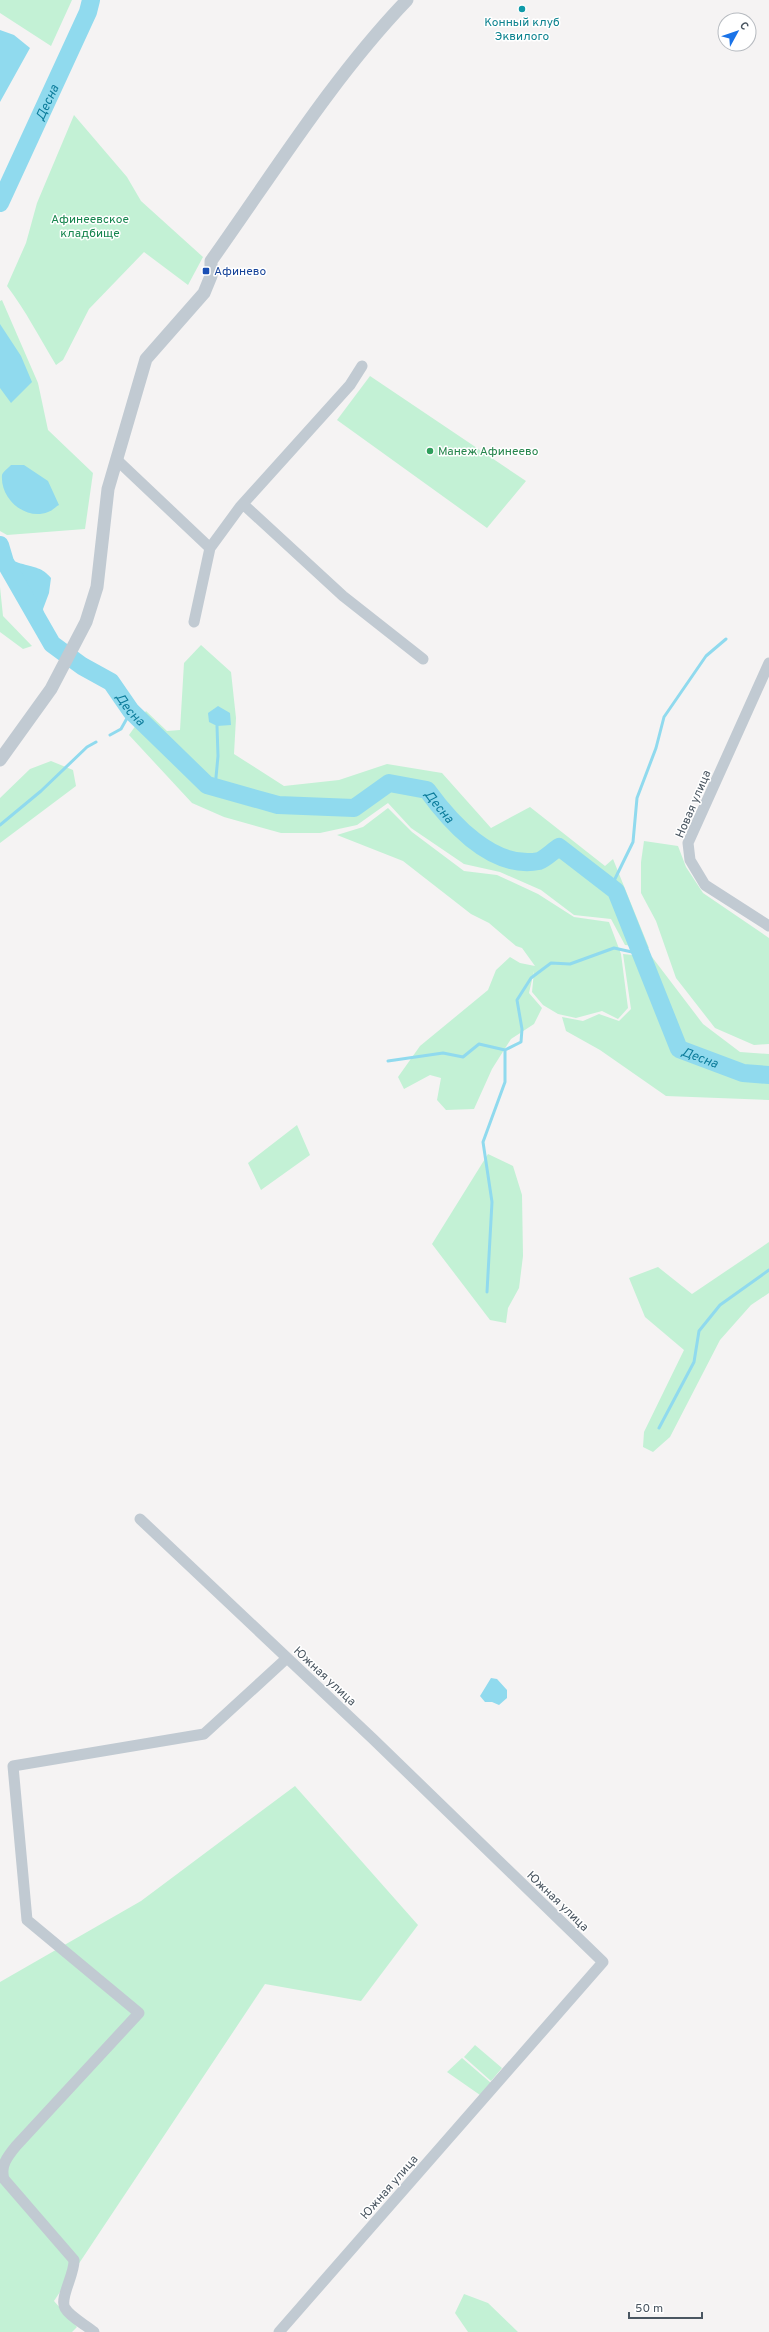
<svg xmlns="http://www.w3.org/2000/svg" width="769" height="2332" viewBox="0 0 769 2332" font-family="Overpass,sans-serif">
<rect width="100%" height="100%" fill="#f5f3f3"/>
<!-- green -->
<path fill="#c3f1d5" d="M0 0H72L51 46 0 13Z
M74 115 127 177 141 201 203 257 188 285 144 252 89 309 63 360 56 365C39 337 26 311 7 286L26 243 37 203Z
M2 300 38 383 48 430 93 473 85 529 7 535 0 531V301Z
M370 376 526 481 487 528 337 420Z
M0 587 3 616 32 646 23 649 0 632Z
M201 645 231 672 236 718 234 754 284 786 339 780 387 764 442 773 491 828 530 807 605 866 613 859 649 948 625 945 611 919 574 915 541 890 500 872 464 864 411 828 388 803 357 825 320 833H281L224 817 192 803 129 735 146 711 167 731 180 730 184 663Z
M51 761 73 770 76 786 0 843V798L30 769Z
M388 808 412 832 464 871 497 875 538 894 574 917 609 922 621 954 628 1008 618 1019 602 1011 576 1018 558 1014 543 1005 532 992 534 971 529 993 542 1008 534 1024 511 1039 492 1069 474 1109 446 1110 437 1100 441 1078 430 1075 404 1089 398 1077 420 1046 488 990 496 970 510 957 520 963 535 966 522 948 516 946 489 923 471 914 403 861 337 835 363 827Z
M644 841 678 846 686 867 703 893 769 938V1044L754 1045 715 1028 676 978 656 921 641 893V862Z
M623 954 652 957 703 1024 740 1052 769 1054V1100L666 1096 600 1050 566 1031 562 1017 583 1021 599 1014 619 1021 631 1009Z
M297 1125 310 1155 261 1190 248 1163Z
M488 1154 513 1166 522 1195 523 1256 519 1288 508 1308 506 1323 490 1320 432 1244Z
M769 1242V1293L751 1305 720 1340 670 1437 653 1452 643 1447 644 1432 684 1350 645 1317 629 1278 658 1267 692 1294Z
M295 1786 418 1925 361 2001 265 1984 54 2301 77 2327 72 2332H0V1982L141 1901Z
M475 2045 502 2068 491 2081 464 2057Z
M462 2058 491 2083 480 2095 447 2072Z
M464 2294 488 2303 518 2332H468L455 2313Z"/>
<!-- water -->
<path fill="#90daee" d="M0 30 14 35 30 48 0 102Z
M0 324 21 356 32 382 11 403 0 388Z
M11 465H24L48 481 59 505C55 507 52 511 48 512 27 521 0 500 2 475 3 472 8 468 11 465Z
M4 557C10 559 17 563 23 564 35 568 42 567 51 578L49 593 43 609 47 637Z
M218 706 230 713 231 725 217 726 209 722 208 713Z
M491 1678 497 1679 507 1690V1698L499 1705 492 1702H485L480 1696Z"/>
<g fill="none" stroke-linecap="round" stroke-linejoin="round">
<!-- stream -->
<path stroke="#90daee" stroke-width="3" d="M110 735 121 729 131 711
M215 788 218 756 217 726
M0 825 41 791 87 747 96 742
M610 889 633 842 637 798 656 748 664 717 706 656 726 639
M388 1061 443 1053 463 1057 479 1044 505 1050 521 1042 522 1029 517 1000 531 978 551 963 570 964 614 948 641 954
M487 1292 492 1202 483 1142 505 1082V1050
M659 1428 694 1362 699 1331 720 1305 769 1270"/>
<!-- river -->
<g stroke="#90daee" stroke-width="18">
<path id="s1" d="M0 203 88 12 91 0"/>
<path id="s2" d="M0 545 5 562 52 644 82 666 111 682 131 711 207 785 278 805 354 808 389 783 427 790C451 823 493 870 539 861 545 859 553 851 559 847L616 891 679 1049 743 1073 769 1075"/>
</g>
<!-- minor -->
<path stroke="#c1cad2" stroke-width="11" d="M117 460 210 548 194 622
M243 504 343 596 423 659
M210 548 240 507 350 385 362 366
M769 663 688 843 690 860 705 885 769 926
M140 1519 373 1739 603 1962 279 2332
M94 2332C86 2325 70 2317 65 2308 59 2298 75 2274 74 2260L4 2179C0 2166 7 2157 16 2146L139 2013 27 1920 13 1766 204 1734 287 1658"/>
<!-- tertiary -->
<path stroke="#c1cad2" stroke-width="13" d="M0 760 51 689 86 622 97 587 108 489 146 359 204 293 211 276V261C273 174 333 77 407 0"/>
</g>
<!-- markers -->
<circle fill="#0f9aa8" stroke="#fff" stroke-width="1.5" cx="522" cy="9" r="4"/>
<rect fill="#1a4fb4" stroke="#fff" stroke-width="1.5" x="202" y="267" width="8" height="8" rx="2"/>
<circle fill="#2e9e5b" stroke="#fff" stroke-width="1.5" cx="430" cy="451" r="4"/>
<g text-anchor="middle" stroke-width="3" stroke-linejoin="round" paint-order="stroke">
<!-- culture labels -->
<g font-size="12" fill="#0d838f" stroke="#fff">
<text x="522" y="26">Конный клуб<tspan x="522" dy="14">Эквилого</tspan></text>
</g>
<!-- park labels -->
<g font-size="12" fill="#17864f" stroke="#fff">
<text x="90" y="223">Афинеевское<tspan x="90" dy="14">кладбище</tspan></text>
</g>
<!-- transit labels -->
<g font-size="12" fill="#164399" stroke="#fff" text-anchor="start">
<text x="214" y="275">Афинево</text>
</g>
<!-- leisure labels -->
<g font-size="12" fill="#27864d" stroke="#fff" text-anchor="start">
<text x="438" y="455">Манеж Афинеево</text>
</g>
<!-- street labels -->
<g font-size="12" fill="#4a5661" stroke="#fff">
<text transform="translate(693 804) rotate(-67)" y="4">Новая улица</text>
<text transform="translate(325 1676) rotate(43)" y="4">Южная улица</text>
<text transform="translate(558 1901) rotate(44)" y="4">Южная улица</text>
<text transform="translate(389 2187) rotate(-49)" y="4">Южная улица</text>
</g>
<!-- water labels -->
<g font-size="13" font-style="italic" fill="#0c7c9b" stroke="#fff">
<text dy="5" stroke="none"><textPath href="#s1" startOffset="111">Десна</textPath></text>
<text dy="5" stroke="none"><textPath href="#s2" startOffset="216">Десна</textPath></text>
<text dy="5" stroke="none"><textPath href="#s2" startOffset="576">Десна</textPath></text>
<text dy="5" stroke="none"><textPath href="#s2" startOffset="984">Десна</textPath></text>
</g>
</g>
<!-- north arrow -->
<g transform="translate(737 32) rotate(50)"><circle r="19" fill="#ffffff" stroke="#b7bbc0"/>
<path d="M0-3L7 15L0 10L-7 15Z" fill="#1a73e8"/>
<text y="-6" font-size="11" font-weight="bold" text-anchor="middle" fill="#4a5661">С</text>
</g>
<!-- scale -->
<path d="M629 2312v6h73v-6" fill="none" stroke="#4a5661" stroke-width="2"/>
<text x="635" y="2312" font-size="12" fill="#4a5661" stroke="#ffffff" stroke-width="3" paint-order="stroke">50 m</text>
</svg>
